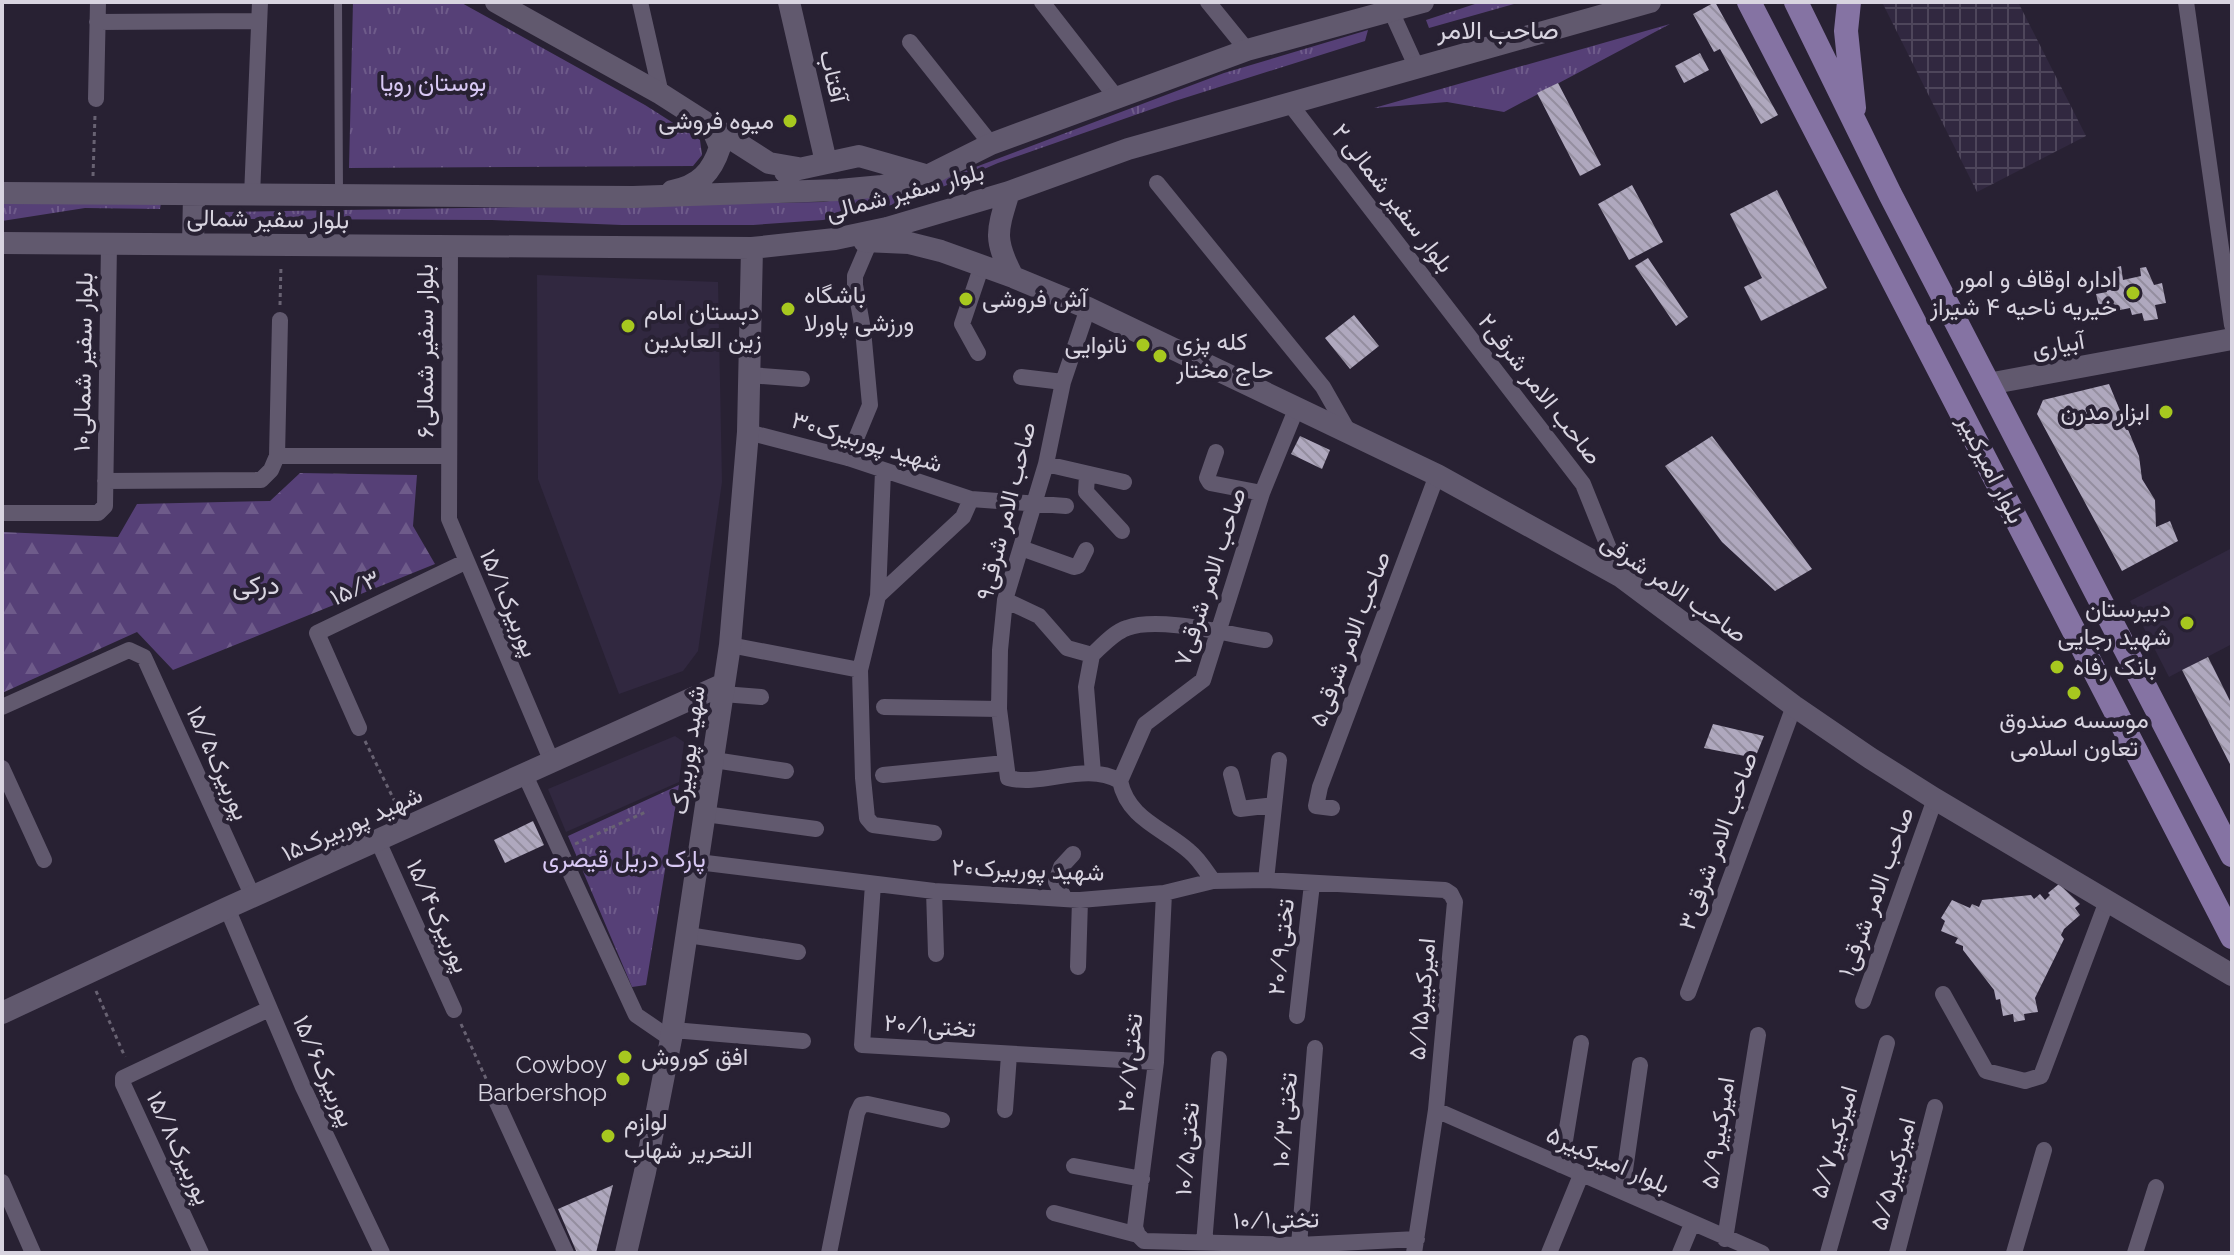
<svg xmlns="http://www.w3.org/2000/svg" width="2234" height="1255" viewBox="0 0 2234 1255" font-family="Raleway,Vazirmatn,sans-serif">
<defs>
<pattern id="industrial-grid" width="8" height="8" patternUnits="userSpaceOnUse" patternTransform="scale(2)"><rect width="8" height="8" fill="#312840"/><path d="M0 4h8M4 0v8" fill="none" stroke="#4e465b"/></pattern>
<pattern id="grass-tufts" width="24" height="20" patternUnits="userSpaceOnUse" patternTransform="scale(2)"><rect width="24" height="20" fill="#564077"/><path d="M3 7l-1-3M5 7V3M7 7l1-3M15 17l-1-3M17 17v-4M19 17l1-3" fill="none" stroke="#6e5b8a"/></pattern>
<pattern id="forest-firs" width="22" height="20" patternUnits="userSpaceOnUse" patternTransform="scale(2)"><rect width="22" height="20" fill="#564077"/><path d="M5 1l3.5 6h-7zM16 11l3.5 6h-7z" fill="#6e5b8a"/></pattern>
<pattern id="building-back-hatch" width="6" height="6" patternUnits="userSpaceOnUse" patternTransform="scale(2)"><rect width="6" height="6" fill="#afa8be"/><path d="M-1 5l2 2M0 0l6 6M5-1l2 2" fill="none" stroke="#948e9f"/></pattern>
</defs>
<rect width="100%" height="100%" fill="#282133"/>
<!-- built -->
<path fill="#312840" d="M537 275 718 282 722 482 698 651 683 671 619 694 538 479Z
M2232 548V644L2169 677 2130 601Z
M675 736 684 742 679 782 566 832 548 789Z"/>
<!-- industrial -->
<path fill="url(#industrial-grid)" d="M1882 2H2018L2086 136 1977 192Z"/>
<!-- grass -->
<path fill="url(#grass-tufts)" d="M353 2H460L645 105 700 140 702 155 693 166 349 168Z
M1481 2H1521L1429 28 1426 20Z
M1670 24 1504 112 1447 102 1374 108Z
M1368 30 1365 41 1175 101 998 163 910 201 823 220 753 225H622L492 220 225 219V212L823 202 920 188 1224 73Z
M2 201 161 203 160 209 85 208 2 221Z
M679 785 646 985 632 987 568 836Z"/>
<!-- forest -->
<path fill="url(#forest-firs)" d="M300 473 417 475 413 526 435 564 173 670 137 632 2 693V532L118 537 137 504 270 501Z"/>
<!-- building -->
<path fill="url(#building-back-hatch)" d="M1715 2 1778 115 1761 124 1720 49 1714 52 1693 14Z
M1700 53 1709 70 1684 83 1675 66Z
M1558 83 1601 165 1580 176 1537 93Z
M1632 185 1663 242 1629 260 1598 204Z
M1777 190 1827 288 1761 321 1744 287 1762 278 1730 214Z
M1648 258 1688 317 1676 326 1635 266Z
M2121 266 2123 280 2141 276 2140 268 2146 267 2154 285 2162 283 2166 303 2155 305 2158 319 2144 321 2142 313 2132 315 2130 308 2101 314 2096 294 2107 292 2104 277 2116 274 2114 268Z
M1354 315 1379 346 1350 369 1325 338Z
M2109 384 2139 456 2142 479 2155 500 2156 527 2170 521 2178 541 2122 571 2037 414 2043 400Z
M1300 436 1330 450 1322 469 1291 454Z
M1712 436 1812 569 1775 591 1722 542 1665 466Z
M2208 657 2232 705V768L2182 670Z
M1713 724 1764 736 1755 758 1704 748Z
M533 821 544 845 505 863 494 840Z
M2059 884 2080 904 2075 908 2080 915 2064 929 2061 935 2064 939 2035 998 2038 1012 2024 1014 2025 1020 2014 1022 2013 1014 2003 1016 2000 999 1996 1000 1994 990 1963 950V946L1955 943 1958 938 1941 931 1945 921 1941 918 1952 900 1970 908 1972 904 1979 907 1982 900 2031 895 2034 899 2040 894 2045 900 2050 895 2048 893Z
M613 1185 596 1253H577L558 1209Z"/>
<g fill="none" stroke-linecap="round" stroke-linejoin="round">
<!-- path -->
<path stroke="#686272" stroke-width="3" stroke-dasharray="4 4" stroke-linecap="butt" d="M93 176 95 115
M280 305 281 265
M365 741 399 810
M575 844 648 811
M96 991 125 1057
M461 1024 488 1083"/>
<!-- lane -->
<path stroke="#61596e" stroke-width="8" d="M338 2 339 193"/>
<!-- street -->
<path stroke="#61596e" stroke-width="16" d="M640 2 661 94
M1042 2 1116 97
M1208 2 1247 50
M1387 2 1416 66
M2186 2 2232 325
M97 22 259 21
M910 42 991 144
M96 99 98 2
M1290 104 1583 484 1620 576
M1157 183 1323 387 1348 431
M252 196 260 2
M450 246 449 519 552 762
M1088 308 1063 382 1046 464 1005 600 1000 650 999 709 1008 778C1044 787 1085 761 1120 781
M978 353 962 324 982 265
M749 375 802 379
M1021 377 1063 382
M748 432 848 458 971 499 1066 506
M1216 452 1207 478 1210 483 1262 493
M277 456H449
M848 458 870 405 863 330 855 285V276L870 241
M1046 464 1124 482
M883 471 878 596 860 670 863 778 867 818 873 825 934 833
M1087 475 1086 492 1122 531
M105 481 261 480 271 470 277 456 280 320
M2 513H98L105 506 109 244
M1021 548 1074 567 1078 566 1086 550
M878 596 963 517 971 499
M1005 600 1039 616 1067 648 1092 655
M730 645 860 670
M723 694 761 697
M2 707 129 650 144 657 253 897
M884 707 999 709
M359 728 317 633 465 562
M714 760 786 771
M2 768 44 860
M1093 773 1086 687 1092 655C1102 646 1114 632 1127 628 1160 616 1230 635 1265 640
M1231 774 1240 809 1274 805
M525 775 636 1015 671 1039
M883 775 1005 763
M1120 781 1145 724 1203 680 1262 493 1297 407
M1120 781C1128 819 1163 828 1189 851 1199 859 1206 871 1213 881
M1332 808 1316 806 1320 787 1437 475
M705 814 816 829
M378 841 454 1010
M698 862 934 891 1080 900 1164 893 1213 881 1266 880 1445 890 1451 894 1455 902 1436 1110 1414 1253
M1266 880 1279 760
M873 884 862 1045 1156 1062
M934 891 936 954
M1065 899 1056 882 1061 867 1073 854
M227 908 303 1087 382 1253
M688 935 798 952
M1078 967 1080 900
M1688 993 1794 706
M1943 994 1986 1071 2025 1081 2041 1076 2107 901
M1863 1001 1935 799
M1297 1016 1312 884
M673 1030 803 1041
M494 1096 566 1253
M1005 1110 1009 1055
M1436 1110 1762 1253
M1561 1165 1581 1043
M1074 1166 1142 1179
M2 1182 33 1253
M1622 1191 1640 1065
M1054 1213 1138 1235 1144 1241 1299 1245 1417 1239
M1138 1235 1135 1227 1156 1062 1164 893
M1725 1239 1758 1035
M1204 1244 1219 1059
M1299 1245 1315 1048
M201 1253 123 1084V1078L269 1009
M829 1253 857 1113 861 1105 868 1104 942 1120
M1549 1253 1581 1175
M1680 1253 1692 1224
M1828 1253 1887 1043
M1897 1253 1935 1107
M2014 1253 2044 1150
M2135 1253 2156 1187"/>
<!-- secondary -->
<path stroke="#61596e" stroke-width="22" d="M496 2 661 94 769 163 798 168
M789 2 826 162
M785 172 859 156 922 174
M672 191C699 186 712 172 720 147L712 128
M1009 192C997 231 993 239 1013 277
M2 193 633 197 839 190 882 186 927 176 991 144 1247 50 1423 2
M864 241 909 243 941 251 1013 277 1088 308 1437 475 1620 576 1794 706 1870 758 1935 799 2232 975
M2 243 752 248 835 239 887 228 1009 192 1128 149 1650 2
M193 244 194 195
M1988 384 2232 339
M2 1013 227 908 724 684
M626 1253 645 1172 671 1039 730 645 748 432 752 248"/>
<!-- primary -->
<path stroke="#8573a3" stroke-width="24" d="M1749 2 2232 937
M1796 2 1890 194 2232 855
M1849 2 1846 31 1854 108"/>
</g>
<!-- markers -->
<g fill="#a7c81f" stroke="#282133" stroke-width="3">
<circle cx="790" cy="121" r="8"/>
<circle cx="2133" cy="293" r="8"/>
<circle cx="966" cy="299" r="8"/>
<circle cx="788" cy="309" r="8"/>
<circle cx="628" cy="326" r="8"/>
<circle cx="1143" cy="345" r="8"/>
<circle cx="1160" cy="356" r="8"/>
<circle cx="2166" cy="412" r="8"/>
<circle cx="2187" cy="623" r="8"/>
<circle cx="2057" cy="667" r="8"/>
<circle cx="2074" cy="693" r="8"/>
<circle cx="625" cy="1057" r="8"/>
<circle cx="623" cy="1079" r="8"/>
<circle cx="608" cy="1136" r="8"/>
</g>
<g text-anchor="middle" stroke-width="8" stroke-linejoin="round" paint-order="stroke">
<!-- street labels -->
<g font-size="24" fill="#d8d4e0" stroke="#282133">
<text transform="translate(833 76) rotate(77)" y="8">آفتاب</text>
<text transform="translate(905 192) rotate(-15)" y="8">بلوار سفیر شمالی</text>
<text transform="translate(1393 198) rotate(52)" y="8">بلوار سفیر شمالی ۲</text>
<text transform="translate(268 219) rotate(1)" y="8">بلوار سفیر شمالی</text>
<text transform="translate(2058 345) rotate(-10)" y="8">آبیاری</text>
<text transform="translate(425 351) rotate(-90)" y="8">بلوار سفیر شمالی۶</text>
<text transform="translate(83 362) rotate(-89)" y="8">بلوار سفیر شمالی۱۰</text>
<text transform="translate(1540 389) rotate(52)" y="8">۲صاحب الامر شرقی</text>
<text transform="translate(867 442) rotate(17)" y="8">شهید پوربیرک۳۰</text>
<text transform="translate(1991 469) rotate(63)" y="8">بلوار امیرکبیر</text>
<text transform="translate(1006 511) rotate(-76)" y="8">صاحب الامر شرقی۹</text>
<text transform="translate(1210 577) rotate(-72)" y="8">صاحب الامر شرقی۷</text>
<text transform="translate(355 588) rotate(-25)" y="8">۱۵/۳</text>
<text transform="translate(1674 588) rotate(35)" y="8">صاحب الامر شرقی</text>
<text transform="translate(509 603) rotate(67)" y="8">پوربیرک۱۵/۱</text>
<text transform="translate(1350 639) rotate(-69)" y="8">صاحب الامر شرقی۵</text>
<text transform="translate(688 750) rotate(-82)" y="8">شهید پوربیرک</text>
<text transform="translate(218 763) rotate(66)" y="8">پوربیرک۱۵/۵</text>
<text transform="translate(352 824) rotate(-24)" y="8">شهید پوربیرک۱۵</text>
<text transform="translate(1718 841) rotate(-70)" y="8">صاحب الامر شرقی۳</text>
<text transform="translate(1028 870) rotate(2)" y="8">شهید پوربیرک۲۰</text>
<text transform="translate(1876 892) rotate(-70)" y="8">صاحب الامر شرقی۱</text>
<text transform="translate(438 916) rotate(66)" y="8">پوربیرک۱۵/۴</text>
<text transform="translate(1281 947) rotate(-84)" y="8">تختی۲۰/۹</text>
<text transform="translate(1422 999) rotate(-85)" y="8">امیرکبیر۵/۱۵</text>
<text transform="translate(930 1026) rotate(4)" y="8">تختی۲۰/۱</text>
<text transform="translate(1130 1063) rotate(-85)" y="8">تختی۲۰/۷</text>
<text transform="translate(324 1071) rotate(66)" y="8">پوربیرک۱۵/۶</text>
<text transform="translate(1285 1120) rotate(-85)" y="8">تختی۱۰/۳</text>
<text transform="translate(1718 1133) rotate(-81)" y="8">امیرکبیر۵/۹</text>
<text transform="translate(1834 1142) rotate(-74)" y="8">امیرکبیر۵/۷</text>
<text transform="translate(179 1148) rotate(65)" y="8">پوربیرک۱۵/۸</text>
<text transform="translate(1187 1149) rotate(-85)" y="8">تختی۱۰/۵</text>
<text transform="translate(1608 1160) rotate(24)" y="8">بلوار امیرکبیر۵</text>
<text transform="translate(1893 1174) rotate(-75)" y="8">امیرکبیر۵/۵</text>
<text transform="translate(1276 1220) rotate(-1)" y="8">تختی۱۰/۱</text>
</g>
<!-- park labels -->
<g font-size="24" fill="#d8c8f4" stroke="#282133">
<text x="433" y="91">بوستان رویا</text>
<text x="624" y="867">پارک دریل قیصری</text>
</g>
<!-- poi labels -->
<g font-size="24" fill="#d8d4e0" stroke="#282133" text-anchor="start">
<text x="774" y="129" text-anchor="end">میوه فروشی</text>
<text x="2117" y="287" text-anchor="end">اداره اوقاف و امور<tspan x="2117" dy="28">خیریه ناحیه ۴ شیراز</tspan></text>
<text x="804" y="303">باشگاه<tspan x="804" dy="28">ورزشی پاورلا</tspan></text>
<text x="982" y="307">آش فروشی</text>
<text x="644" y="320">دبستان امام<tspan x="644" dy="28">زین العابدین</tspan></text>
<text x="1176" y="350">کله پزی<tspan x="1176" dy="28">حاج مختار</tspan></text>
<text x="1127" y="353" text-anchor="end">نانوایی</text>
<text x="2150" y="420" text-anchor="end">ابزار مدرن</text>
<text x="2171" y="617" text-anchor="end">دبیرستان<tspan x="2171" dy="28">شهید رجایی</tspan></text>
<text x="2073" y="675">بانک رفاه</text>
<text x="2074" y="728" text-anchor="middle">موسسه صندوق<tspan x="2074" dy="28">تعاون اسلامی</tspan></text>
<text x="641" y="1065">افق کوروش</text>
<text x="607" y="1073" text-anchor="end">Cowboy<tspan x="607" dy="28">Barbershop</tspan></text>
<text x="624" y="1130">لوازم<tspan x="624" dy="28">التحریر شهاب</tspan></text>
</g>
<!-- neighbourhood labels -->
<g font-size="26" fill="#d8d4e0" stroke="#282133">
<text x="1498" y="39">صاحب الامر</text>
<text x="256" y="594">درکی</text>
</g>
</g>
<!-- border -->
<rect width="2234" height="1255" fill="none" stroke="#d8d4e0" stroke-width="8"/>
</svg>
